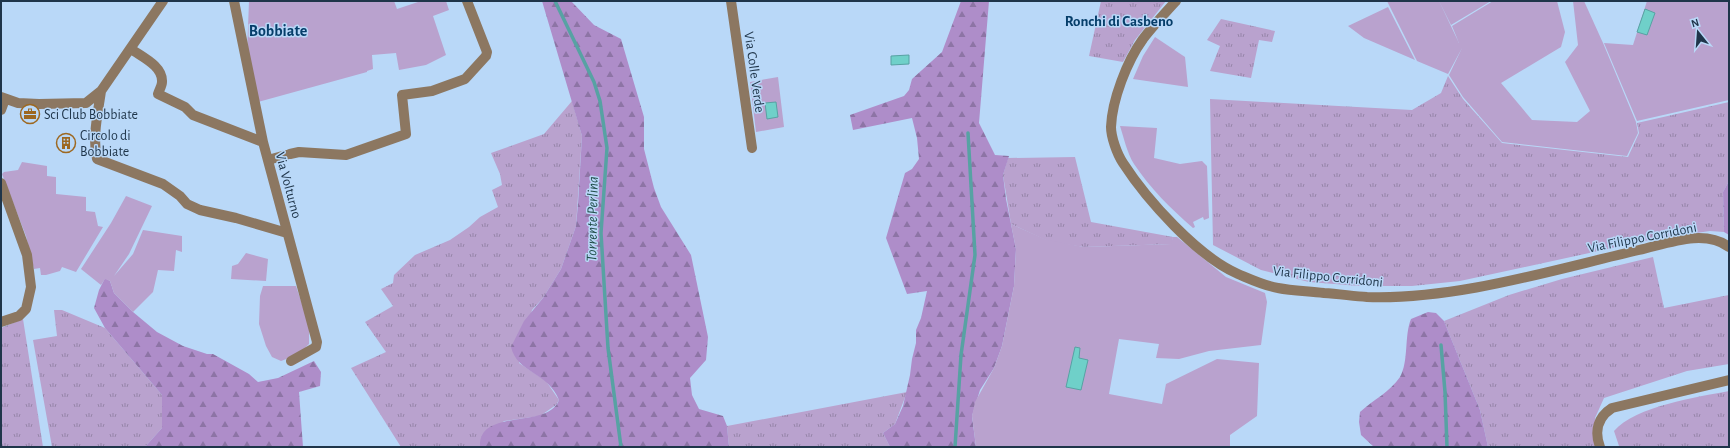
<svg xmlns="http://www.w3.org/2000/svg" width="1730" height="448" viewBox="0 0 1730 448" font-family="'Alegreya Sans',sans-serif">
<defs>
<pattern id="grass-tufts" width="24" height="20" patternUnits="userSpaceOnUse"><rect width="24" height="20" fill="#b9a2ce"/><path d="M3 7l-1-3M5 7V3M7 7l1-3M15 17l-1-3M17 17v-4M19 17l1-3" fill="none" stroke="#9685a9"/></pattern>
<pattern id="forest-firs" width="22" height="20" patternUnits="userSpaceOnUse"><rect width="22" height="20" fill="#ae8dc9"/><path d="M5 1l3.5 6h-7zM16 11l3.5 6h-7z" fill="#8d74a5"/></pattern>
</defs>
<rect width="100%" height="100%" fill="#b9d8f8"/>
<!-- grass -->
<path fill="url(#grass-tufts)" d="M1101 1H1166L1135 40 1123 62 1089 56Z
M1221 19 1275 31 1272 42 1259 40 1251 78 1210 71 1220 46 1207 40Z
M1448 76 1463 99 1502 143 1628 157 1639 133 1637 123 1729 102V181L1723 192 1724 232 1710 231 1654 239 1460 281 1412 286H1360L1309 282 1261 270 1213 245 1210 99 1412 110 1441 93Z
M572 101 582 136 576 226 561 269 543 298 532 310 519 363 546 381 559 400 556 405 540 416 504 421 480 447H401L351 368 386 352 365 322 393 306 381 289 393 283 394 275 415 255 450 240 469 227 480 217 498 207 492 190 502 185 500 174 491 153 544 134Z
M1075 157 1091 222 1173 237 1172 244 1084 247 1050 242 1011 224 1003 175 1008 158Z
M1653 257 1664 308 1729 295V364L1687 371 1604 398 1595 418V447H1488L1480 410 1444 321 1509 295 1562 279Z
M54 310H62L105 328 162 395V428L145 447H52L33 340 57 336Z
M23 319 43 447H1V328Z
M1729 391V447H1620L1619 446 1614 431C1636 406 1697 397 1729 391Z
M907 392 895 424 883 433 890 447H729L727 426Z"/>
<!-- forest -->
<path fill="url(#forest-firs)" d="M542 1H571L594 25 621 39 644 117V149L654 188 661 207 691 255 708 337 706 360 690 378 692 395 699 409 723 416 727 426 729 447H480C478 407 548 430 559 400 548 372 517 373 511 347L524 321 543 298 561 269 576 226 578 204 582 136Z
M961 1H989L979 123 995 155 1009 156 1003 175 1006 199 1016 249 1014 286 1002 346 994 368 980 390 972 416 976 447H890L883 433 895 424 903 406 910 375 912 359 916 343V330L921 318 927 291 907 294 886 238 905 173 912 169 919 159 917 138 912 118 853 130 850 115 904 96 909 90 912 79 942 52Z
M1729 181V235L1724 232 1723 192Z
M105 278 110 281 114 293 133 312 157 332 183 346 207 354H213L249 374 258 382 278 378 314 361 321 372 320 386 299 392 303 447H145L162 428V395L105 328 94 308 99 290Z
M1428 312 1436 313 1444 321 1480 410 1488 447H1374L1361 435 1359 422 1360 412C1373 400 1390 392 1400 377 1409 361 1404 336 1411 319Z"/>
<!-- garden -->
<path fill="#b9a2ce" d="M249 1H394L397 9 421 1H446L449 10 433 16 446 55 426 65 399 70 396 53 372 55 373 69 367 71V72L258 102 247 54Z
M1387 1H1439L1459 43 1452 26 1493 1H1557L1565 32 1561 47 1501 83 1532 120 1577 122 1590 111 1565 62 1578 45 1573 1H1584L1603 43 1636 122 1638 133 1627 156 1502 142 1463 97 1449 75 1462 48 1448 74 1417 61Z
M1439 1H1491L1451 25Z
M1647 1H1729V100L1637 121 1604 43 1633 45Z
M1388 7 1415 60 1364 38 1348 26Z
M1155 37 1185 57 1188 87 1133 79 1143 56Z
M778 77 784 127 756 132 750 82Z
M1120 126 1157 128 1154 158 1180 164 1202 161 1207 166 1209 218 1204 220 1203 217 1193 222 1195 227 1193 228C1171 209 1150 188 1134 164 1127 153 1124 138 1120 126Z
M22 162 47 166V176L56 177V194L86 197V211L95 212 98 226 103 227 76 272 62 267 60 271 46 275H41L40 268 34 269 26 236 2 174 4 172 18 170Z
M126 196 152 206 129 254 114 276 133 254 143 230 182 236V252L176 250 174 271 158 270 153 292 133 312 114 293 110 281 105 279 101 285 81 269 111 223Z
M1011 224 1047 240 1084 247 1171 244 1173 237H1177L1226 277 1265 293 1267 302 1261 345 1209 351 1179 359 1156 358 1159 344 1119 339 1109 394 1162 404 1166 384 1217 359 1259 363 1257 416 1230 435V447H976L972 416 975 402 994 368 1002 346 1014 286 1016 249Z
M246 253 268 259 266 281 231 279 232 266 238 264Z
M263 286H296L309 325V344L297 355 281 361 272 357 266 346 259 324 260 296Z"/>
<!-- water -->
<path fill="#6fd0c9" stroke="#57a2a3" d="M1645 9 1655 13 1647 35 1637 32Z
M909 55V64L891 65V56Z
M776 102 778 117 767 119 765 103Z
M1075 347 1080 348 1079 358 1088 360 1081 390 1066 387Z"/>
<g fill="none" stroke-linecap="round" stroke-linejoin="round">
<!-- stream -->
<path stroke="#57a2a3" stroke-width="3.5" d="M555 1 594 82 600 101 607 148 601 233 608 348 621 447
M1441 345 1445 392 1447 447
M955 447 961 355 975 255 968 133"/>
<!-- minor -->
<path stroke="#8c7761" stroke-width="10" d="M234 1 263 142 317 342 316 347 291 361
M731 1 752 148
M1176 1C1165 13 1153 26 1143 39 1127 61 1112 100 1111 127 1111 137 1117 154 1123 163 1147 200 1197 256 1238 274 1250 279 1265 286 1278 288 1293 291 1309 291 1324 293 1339 294 1353 296 1367 297 1456 300 1552 270 1639 250 1666 244 1704 228 1729 247
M131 49C142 57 163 66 162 82 162 86 159 90 158 94L185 107 193 115 263 142
M101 91C98 113 92 137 97 159L163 184 180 196 187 204 200 210 236 218 287 233
M1 97 18 103 39 104 86 103 101 91 163 1
M1 110 5 99
M290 154 299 152 346 155 406 134 402 95 432 91 465 79 486 56 487 52 467 1
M268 160 286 155
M1 183 27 255 31 287 26 309 19 316 1 322
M1600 447C1594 431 1598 417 1612 408L1729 380"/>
</g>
<!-- icons -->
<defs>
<g id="office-ring" transform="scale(1)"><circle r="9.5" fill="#b9d8f8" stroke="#9d6821" stroke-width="1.5"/><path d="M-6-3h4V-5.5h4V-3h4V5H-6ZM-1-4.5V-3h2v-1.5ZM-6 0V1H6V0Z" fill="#9d6821"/></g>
<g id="building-ring" transform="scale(1)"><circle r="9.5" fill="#b9d8f8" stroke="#9d6821" stroke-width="1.5"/><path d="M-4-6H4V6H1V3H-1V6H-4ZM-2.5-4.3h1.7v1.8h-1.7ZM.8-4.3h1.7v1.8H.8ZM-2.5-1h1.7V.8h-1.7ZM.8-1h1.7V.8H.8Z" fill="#9d6821"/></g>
</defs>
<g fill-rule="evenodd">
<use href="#office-ring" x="30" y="114"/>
<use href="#building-ring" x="66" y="143"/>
</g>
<g text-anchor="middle" stroke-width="3" stroke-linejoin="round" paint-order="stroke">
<!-- street labels -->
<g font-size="14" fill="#1f354a" stroke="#b9d8f8">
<text transform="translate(755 72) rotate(82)" y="5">Via Colle Verde</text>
<text transform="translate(289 185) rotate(75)" y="5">Via Volturno</text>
<text transform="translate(1642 237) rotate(-11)" y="5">Via Filippo Corridoni</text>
<text transform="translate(1328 276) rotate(6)" y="5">Via Filippo Corridoni</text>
</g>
<!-- poi labels -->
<g font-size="14" fill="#1f354a" stroke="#b9d8f8" text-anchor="start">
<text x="44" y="119">Sci Club Bobbiate</text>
<text x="80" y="140">Circolo di<tspan x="80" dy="16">Bobbiate</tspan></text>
</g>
<!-- neighbourhood labels -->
<g font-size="15" font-weight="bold" fill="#063e6a" stroke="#b9d8f8">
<text x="1119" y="26">Ronchi di Casbeno</text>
</g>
<!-- water labels -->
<g font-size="15" font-style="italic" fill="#1f4c48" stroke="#b9d8f8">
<text transform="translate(592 219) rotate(-89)" y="5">Torrente Perlina</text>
</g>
<!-- quarter labels -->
<g font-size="16" font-weight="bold" fill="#063e6a" stroke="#b9d8f8">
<text x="278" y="36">Bobbiate</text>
</g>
</g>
<!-- border -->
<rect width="1730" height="448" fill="none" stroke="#1f354a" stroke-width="4"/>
<!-- north arrow -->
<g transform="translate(1698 32) rotate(343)" stroke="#b9d8f8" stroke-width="3" paint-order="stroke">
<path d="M0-3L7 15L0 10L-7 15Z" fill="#1f354a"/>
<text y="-6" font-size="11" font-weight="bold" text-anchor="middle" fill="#1f354a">N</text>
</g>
</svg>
